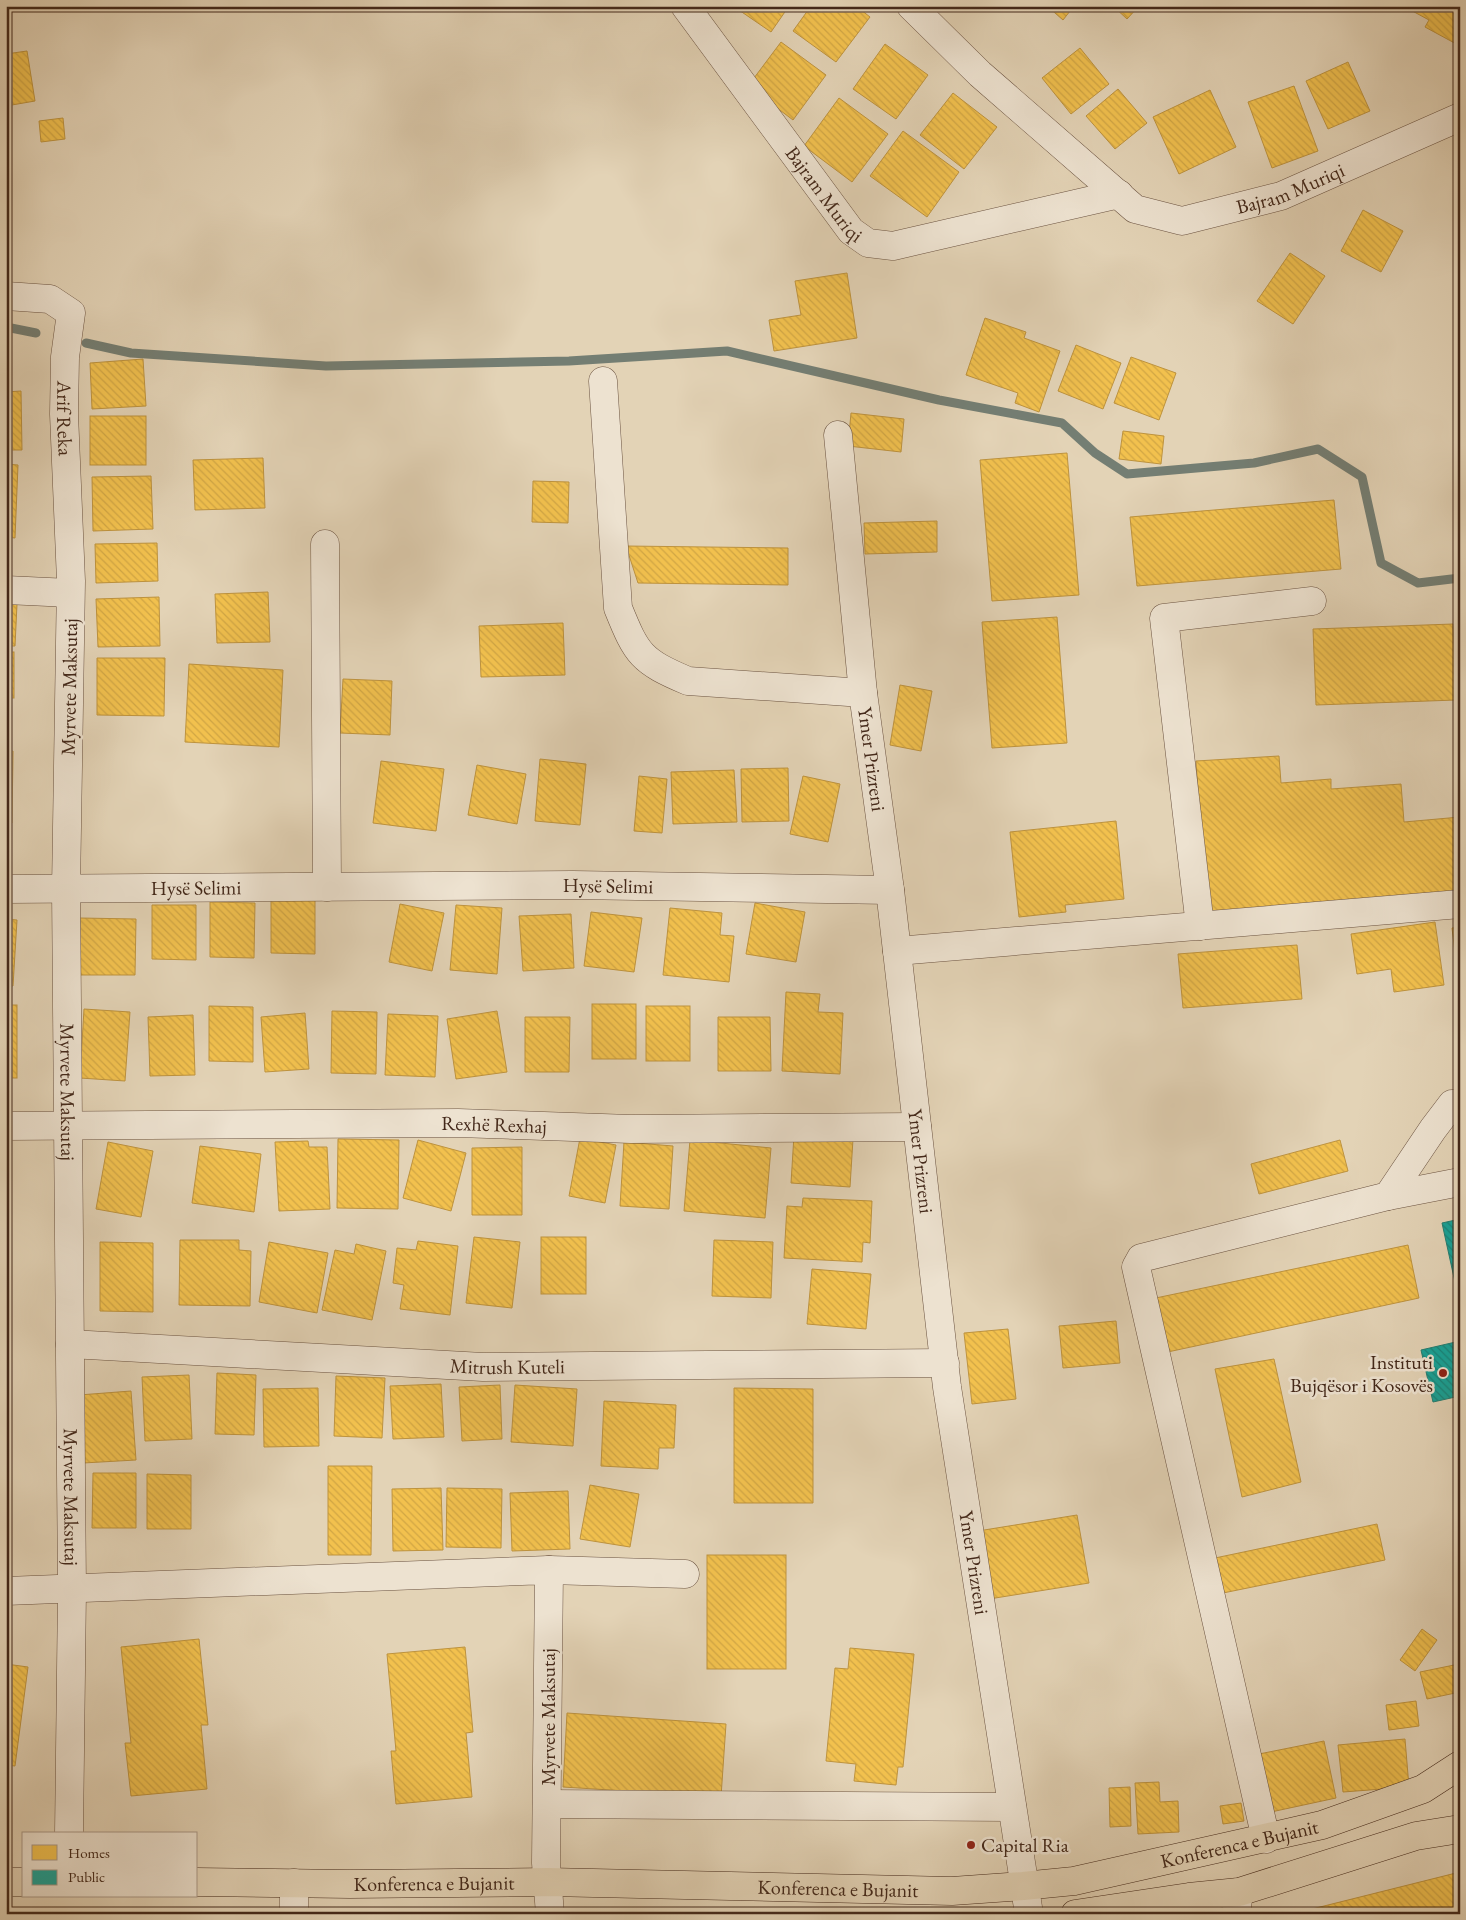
<svg xmlns="http://www.w3.org/2000/svg" width="1466" height="1920" font-family="'EB Garamond',serif">
	<defs>
		<pattern id="homes-back-hatch" width="6" height="6" patternUnits="userSpaceOnUse" patternTransform="scale(1.25)"><rect width="6" height="6" fill="#f2c14e"/><path d="M-1 5l2 2M0 0l6 6M5-1l2 2" fill="none" stroke="#d1a644"/></pattern>
		<pattern id="public-back-hatch" width="6" height="6" patternUnits="userSpaceOnUse" patternTransform="scale(1.25)"><rect width="6" height="6" fill="#17a398"/><path d="M-1 5l2 2M0 0l6 6M5-1l2 2" fill="none" stroke="#16857b"/></pattern>
	</defs>
	<rect width="100%" height="100%" fill="#e3d3b6"/>
	<filter id="stains"><feTurbulence type="fractalNoise" baseFrequency=".004" numOctaves="4"/><feColorMatrix values="0 0 0 0 .2 0 0 0 0 .09 0 0 0 0 .02 0 0 0 .5 -.17"/></filter>
	<radialGradient id="worn" r=".72"><stop offset=".6" stop-color="#630" stop-opacity="0"/><stop offset="1" stop-color="#630" stop-opacity=".3"/></radialGradient>
	<!-- homes -->
	<g fill="url(#homes-back-hatch)" stroke="#be933e">
		<path d="M733,6h56l-18,26z"/>
		<path d="M811,6h45l14,11 -34,45 -43,-31z"/>
		<path d="M1047,6h27l-11,14z"/>
		<path d="M1113,6h26l-12,13z"/>
		<path d="M1460,6v40l-35,-19 4,-7 -24,-13z"/>
		<path d="M781,42l45,33 -33,45 -45,-34z"/>
		<path d="M885,44l43,31 -32,44 -43,-30z"/>
		<path d="M1080,48l29,36 -38,30 -29,-36z"/>
		<path d="M27,51l8,50 -29,5v-52z"/>
		<path d="M1348,62l22,49 -42,18 -22,-48z"/>
		<path d="M1294,86l24,65 -46,17 -24,-66z"/>
		<path d="M1118,89l29,34 -32,26 -29,-33z"/>
		<path d="M1210,90l26,57 -57,27 -26,-57z"/>
		<path d="M953,93l44,34 -33,42 -44,-34z"/>
		<path d="M839,98l49,36 -36,48 -48,-36z"/>
		<path d="M63,118l2,21 -24,3 -2,-21z"/>
		<path d="M903,131l56,41 -32,45 -57,-41z"/>
		<path d="M1363,210l40,21 -22,41 -40,-21z"/>
		<path d="M1290,253l35,23 -32,48 -36,-23z"/>
		<path d="M847,273l10,65 -83,13 -5,-31 32,-5 -6,-34z"/>
		<path d="M985,318l41,14 -2,6 36,13 -21,61 -24,-9 3,-10 -52,-18z"/>
		<path d="M1076,345l45,18 -18,46 -45,-18z"/>
		<path d="M1131,357l45,16 -17,47 -45,-17z"/>
		<path d="M143,359l3,47 -54,3 -2,-46z"/>
		<path d="M21,391l1,59h-16v-58z"/>
		<path d="M851,413l53,6 -3,33 -53,-6z"/>
		<rect x="90" y="416" width="56" height="49"/>
		<path d="M1123,431l41,5 -3,28 -42,-5z"/>
		<path d="M1067,453l12,142 -87,6 -12,-141z"/>
		<path d="M263,458l2,50 -70,2 -2,-50z"/>
		<path d="M6,464l12,1 -3,73 -9,-1z"/>
		<path d="M151,476l2,53 -60,2 -1,-54z"/>
		<path d="M533,481l36,1 -1,41 -36,-1z"/>
		<path d="M1334,500l7,69 -204,17 -7,-69z"/>
		<path d="M937,521v31l-72,2 -1,-31z"/>
		<path d="M157,543l1,38 -62,2 -1,-39z"/>
		<path d="M626,546l162,2v37l-150,-2z"/>
		<path d="M268,592l2,50 -53,1 -2,-49z"/>
		<path d="M159,597l1,49 -62,1 -2,-48z"/>
		<path d="M6,603l11,1 -2,42h-9z"/>
		<path d="M1057,617l10,126 -75,5 -10,-126z"/>
		<path d="M563,623l2,52 -84,2 -2,-51z"/>
		<path d="M1453,624l3,76 -140,5 -3,-76z"/>
		<rect x="6" y="652" width="8" height="46"/>
		<path d="M97,658h68l-1,58 -67,-1z"/>
		<path d="M189,664l94,6 -4,77 -94,-5z"/>
		<path d="M343,679l49,2 -2,54 -50,-2z"/>
		<path d="M900,685l32,6 -11,60 -31,-6z"/>
		<path d="M6,751h7l-1,72h-6z"/>
		<path d="M1279,756l2,27 50,-4v10l70,-5 3,38 56,-5v79l-254,16 -10,-151z"/>
		<path d="M540,759l46,5 -6,61 -45,-4z"/>
		<path d="M381,761l63,8 -8,62 -63,-8z"/>
		<path d="M477,765l49,9 -9,50 -49,-9z"/>
		<path d="M788,768l1,53 -47,1 -1,-53z"/>
		<path d="M734,770l3,52 -64,2 -2,-52z"/>
		<path d="M639,776l28,3 -5,54 -28,-2z"/>
		<path d="M803,776l37,8 -12,58 -38,-8z"/>
		<path d="M1116,821l8,78 -59,6 1,7 -47,5 -9,-85z"/>
		<path d="M271,899h44v55l-44,-1z"/>
		<path d="M210,902l45,1 -1,55 -44,-1z"/>
		<path d="M755,903l50,9 -9,50 -50,-8z"/>
		<path d="M400,904l44,9 -12,58 -43,-9z"/>
		<path d="M152,905h44v55l-44,-1z"/>
		<path d="M456,905l46,3 -5,66 -47,-4z"/>
		<path d="M670,908l52,5 -2,22 14,1 -5,46 -66,-7z"/>
		<path d="M591,912l51,6 -8,54 -50,-6z"/>
		<path d="M571,914l3,54 -51,3 -4,-55z"/>
		<path d="M80,918l56,1 -1,56h-56z"/>
		<path d="M6,919l11,1 -4,66h-7z"/>
		<path d="M1435,922l9,63 -50,7 -3,-23 -34,5 -6,-40z"/>
		<path d="M1460,927v67l-8,-66z"/>
		<path d="M1297,945l5,54 -119,9 -5,-54z"/>
		<path d="M786,992l34,2 -2,18 25,1 -3,61 -58,-3z"/>
		<rect x="592" y="1004" width="44" height="55"/>
		<rect x="6" y="1005" width="11" height="73"/>
		<path d="M209,1006l44,1v55l-44,-1z"/>
		<rect x="646" y="1006" width="44" height="55"/>
		<path d="M84,1009l46,3 -5,69 -45,-3z"/>
		<path d="M332,1011l45,1 -1,62 -45,-1z"/>
		<path d="M497,1011l10,61 -51,7 -9,-60z"/>
		<path d="M305,1013l4,56 -44,3 -4,-55z"/>
		<path d="M388,1014l50,2 -3,61 -50,-2z"/>
		<path d="M193,1015l2,60 -45,1 -2,-59z"/>
		<path d="M525,1017h45l-1,55h-44z"/>
		<path d="M718,1017h52l1,54h-53z"/>
		<path d="M794,1135l59,4 -3,48 -59,-4z"/>
		<path d="M580,1138l36,7 -11,58 -36,-7z"/>
		<path d="M338,1139l61,1 -1,69 -61,-1z"/>
		<path d="M418,1140l48,13 -15,58 -48,-13z"/>
		<path d="M690,1140l81,8 -6,70 -81,-7z"/>
		<path d="M1340,1140l8,31 -89,23 -8,-30z"/>
		<path d="M308,1141l1,6h18l3,62 -51,2 -4,-69z"/>
		<path d="M108,1142l45,9 -12,66 -45,-8z"/>
		<path d="M624,1142l49,4 -4,63 -49,-3z"/>
		<path d="M200,1146l61,8 -7,58 -62,-9z"/>
		<path d="M522,1147v68h-50v-67z"/>
		<path d="M803,1198l69,3 -2,42 -7,-1 -1,20 -78,-4 3,-52 15,1z"/>
		<path d="M474,1237l46,5 -8,66 -46,-5z"/>
		<rect x="541" y="1237" width="45" height="57"/>
		<path d="M180,1240h59v10l12,1 -1,55 -71,-1z"/>
		<path d="M714,1240l59,2 -2,56 -59,-2z"/>
		<path d="M418,1241l40,5 -8,69 -50,-6 4,-24 -11,-2 4,-35 19,2z"/>
		<path d="M100,1242l53,1v69l-53,-1z"/>
		<path d="M269,1242l59,11 -11,60 -58,-11z"/>
		<path d="M356,1244l30,7 -14,69 -50,-10 13,-60 19,4z"/>
		<path d="M1408,1245l11,53 -256,55 -12,-54z"/>
		<path d="M812,1269l59,5 -5,55 -59,-5z"/>
		<path d="M1116,1321l4,42 -57,5 -4,-42z"/>
		<path d="M1008,1329l8,70 -44,5 -8,-71z"/>
		<path d="M1274,1359l27,123 -59,15 -27,-128z"/>
		<path d="M217,1373l39,2 -2,60 -39,-1z"/>
		<path d="M189,1375l3,64 -47,2 -3,-64z"/>
		<path d="M336,1376l49,2 -3,60 -48,-2z"/>
		<path d="M441,1384l3,53 -51,2 -3,-53z"/>
		<path d="M500,1385l2,54 -40,2 -3,-54z"/>
		<path d="M515,1385l62,4 -4,57 -62,-4z"/>
		<path d="M318,1388l1,58 -55,1 -1,-58z"/>
		<path d="M734,1388l79,1v114h-79z"/>
		<path d="M131,1391l5,69 -53,3 -4,-68z"/>
		<path d="M604,1401l72,4 -2,43h-15l-1,21 -57,-3z"/>
		<path d="M328,1466h44l-1,89h-43z"/>
		<path d="M93,1473h43v55h-44z"/>
		<path d="M147,1474l44,1v54h-44z"/>
		<path d="M590,1485l49,9 -9,53 -50,-8z"/>
		<path d="M441,1488l2,62 -50,1 -1,-62z"/>
		<path d="M447,1488l55,1 -1,59 -55,-1z"/>
		<path d="M568,1491l2,58 -58,2 -2,-58z"/>
		<path d="M1077,1515l12,68 -100,16 -11,-68z"/>
		<path d="M1377,1524l8,36 -162,33 -8,-35z"/>
		<rect x="707" y="1555" width="79" height="114"/>
		<path d="M1422,1629l15,11 -22,31 -15,-11z"/>
		<path d="M199,1639l9,86h-7l6,64 -76,7 -6,-53h6l-10,-96z"/>
		<path d="M465,1647l8,85 -7,1 6,64 -76,7 -5,-53h5l-9,-97z"/>
		<path d="M850,1648l64,6 -11,113h-5l-2,18 -42,-4 2,-17 -30,-3 9,-93 13,1z"/>
		<path d="M6,1664l22,3 -13,99 -9,-1z"/>
		<path d="M1459,1664l1,28 -33,7 -7,-27z"/>
		<path d="M1416,1701l3,25 -30,4 -3,-25z"/>
		<path d="M567,1713l159,11 -5,73 -158,-10z"/>
		<path d="M1405,1739l4,48 -66,5 -5,-47z"/>
		<path d="M1324,1741l12,57 -65,14 -12,-58z"/>
		<path d="M1159,1782l1,20 18,-1 1,31 -41,2 -3,-51z"/>
		<path d="M1130,1787l1,39 -21,1 -1,-39z"/>
		<path d="M1241,1803l3,18 -21,3 -3,-18z"/>
		<path d="M1460,1872v42h-168z"/>
	</g>
	<!-- public -->
	<g fill="url(#public-back-hatch)" stroke="#247e72">
		<path d="M1460,1219v86l-18,-82z"/>
		<path d="M1460,1341v55l-27,6 -12,-52z"/>
	</g>
	<g fill="none" stroke-linecap="round" stroke-linejoin="round">
		<!-- stream -->
		<g stroke="#747e73" stroke-width="9">
			<path d="M6,327l30,6"/>
			<path d="M86,343l45,10 195,13 243,-5 158,-10 212,49 123,23 33,30 32,21 127,-11 64,-14 44,28 19,86 37,20 42,-5"/>
		</g>
		<!-- minor casing -->
		<g stroke="#6b5341" stroke-width="29">
			<g id="minor">
				<path id="s1" d="M685,6l166,225 17,12 25,3 226,-52"/>
				<path id="s2" d="M911,6l69,68 155,135 47,12 99,-25 179,-79"/>
				<path id="s3" d="M6,296l44,3 21,14 -6,44 -1,57 7,167 -5,308 6,701 -3,244"/>
				<path d="M603,381l15,227c19,47 23,53 70,73l175,12"/>
				<path id="s4" d="M838,435l25,258 27,197 57,497 82,527"/>
				<path d="M325,544l2,343"/>
				<path d="M6,590l64,3"/>
				<path id="s5" d="M6,889l567,-4 317,5"/>
				<path d="M1200,926l-36,-308 148,-17"/>
				<path d="M897,951l563,-47"/>
				<path id="s6" d="M6,1126l452,-3 173,6 286,-2"/>
				<path d="M1388,1196l72,-14"/>
				<path id="s7" d="M70,1344l413,23 462,-4"/>
				<path d="M549,1570l136,4"/>
				<path d="M6,1591l543,-21 -3,293 4,51"/>
				<path d="M547,1804l465,3"/>
				<path d="M1266,1839l-130,-572 5,-9 247,-62 45,-67 19,-25h8"/>
				<path d="M294,1883v31"/>
				<path d="M1236,1914l3,-22"/>
			</g>
		</g>
		<!-- major casing -->
		<g stroke="#43281a" stroke-width="29">
			<g id="major">
				<path d="M6,1882h18"/>
				<path id="s8" d="M196,1882l154,2 198,-2 404,9 71,-5 51,-5 248,-56 101,-36 37,-24"/>
				<path d="M1075,1914l114,-17 50,-5 177,-56 44,-7"/>
			</g>
		</g>
		<!-- minor -->
		<use href="#minor" stroke="#ede2d0" stroke-width="28"/>
		<!-- major -->
		<use href="#major" stroke="#e3d3b6" stroke-width="28"/>
	</g>
	<!-- markers -->
	<g fill="#8f2418" stroke="#ede2d0" stroke-width="2">
		<circle cx="1443" cy="1373" r="5"/>
		<circle cx="971" cy="1845" r="5"/>
	</g>
	<g text-anchor="middle" dominant-baseline="central" stroke-width="5" stroke-linejoin="round" paint-order="stroke">
		<!-- street labels -->
		<g font-size="20" fill="#43281a" stroke="#ede2d0">
			<text stroke="none"><textPath href="#s2" startOffset="464">Bajram Muriqi</textPath></text>
			<text stroke="none"><textPath href="#s1" startOffset="234">Bajram Muriqi</textPath></text>
			<text stroke="none"><textPath href="#s3" startOffset="175">Arif Reka</textPath></text>
			<text transform="translate(69 687) rotate(-89)">Myrvete Maksutaj</text>
			<text stroke="none"><textPath href="#s4" startOffset="326">Ymer Prizreni</textPath></text>
			<text stroke="none"><textPath href="#s5" startOffset="602">Hysë Selimi</textPath></text>
			<text stroke="none"><textPath href="#s5" startOffset="190">Hysë Selimi</textPath></text>
			<text stroke="none"><textPath href="#s3" startOffset="849">Myrvete Maksutaj</textPath></text>
			<text stroke="none"><textPath href="#s6" startOffset="488">Rexhë Rexhaj</textPath></text>
			<text stroke="none"><textPath href="#s4" startOffset="731">Ymer Prizreni</textPath></text>
			<text stroke="none"><textPath href="#s7" startOffset="438">Mitrush Kuteli</textPath></text>
			<text stroke="none"><textPath href="#s3" startOffset="1254">Myrvete Maksutaj</textPath></text>
			<text stroke="none"><textPath href="#s4" startOffset="1136">Ymer Prizreni</textPath></text>
			<text transform="translate(548 1717) rotate(-90)">Myrvete Maksutaj</text>
			<text stroke="none"><textPath href="#s8" startOffset="1048">Konferenca e Bujanit</textPath></text>
			<text stroke="none"><textPath href="#s8" startOffset="238">Konferenca e Bujanit</textPath></text>
			<text stroke="none"><textPath href="#s8" startOffset="642">Konferenca e Bujanit</textPath></text>
		</g>
		<!-- poi labels -->
		<g font-size="20" fill="#43281a" stroke="#ede2d0" text-anchor="end">
			<text x="1433" y="1362">Instituti<tspan x="1433" dy="23">Bujqësor i Kosovës</tspan></text>
			<text x="981" y="1845" text-anchor="start">Capital Ria</text>
		</g>
	</g>
	<!-- margin -->
	<rect width="1466" height="1920" fill="none" stroke="#e3d3b6" stroke-width="25"/>
	<rect x="8" y="8" width="1451" height="1905" fill="none" stroke="#43281a" stroke-width="2.5"/>
	<rect x="12" y="12" width="1441" height="1895" fill="none" stroke="#43281a"/>
	<!-- legend -->
	<rect x="22" y="1832" width="175" height="65" fill="#ede2d0" stroke="#a99887"/>
	<rect x="32" y="1845" width="25" height="15" fill="#f2c14e" stroke="#a99887"/>
	<text x="68" y="1858" font-size="15" fill="#43281a">Homes</text>
	<rect x="32" y="1870" width="25" height="15" fill="#17a398" stroke="#a99887"/>
	<text x="68" y="1882" font-size="15" fill="#43281a">Public</text>
	<rect width="100%" height="100%" filter="url(#stains)"/>
	<rect width="100%" height="100%" fill="url(#worn)"/>
</svg>
